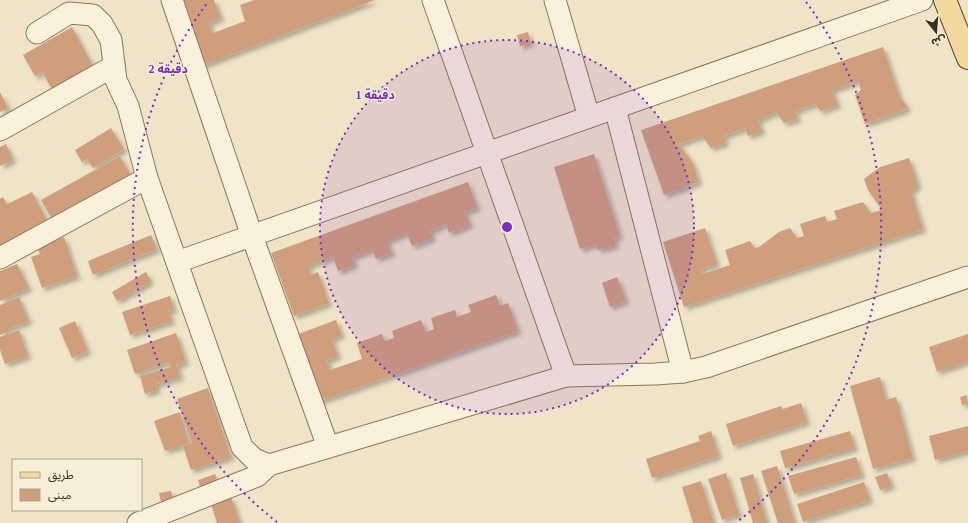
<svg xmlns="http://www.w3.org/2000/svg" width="968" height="523" font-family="'Times New Roman','Noto Sans Arabic',serif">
	<defs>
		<filter id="shadow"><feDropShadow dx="3.5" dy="3.5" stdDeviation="2" flood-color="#0004"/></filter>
	</defs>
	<rect width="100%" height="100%" fill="#f0e4c8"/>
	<!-- building -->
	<g fill="#cf9f7d" filter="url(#shadow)">
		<path d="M176,0h38l7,18 -12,5 4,10 32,-12 -5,-16 14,-5h121l-174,66z"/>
		<path d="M72,27l23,43 -41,23 -12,-21 -7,4 -12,-21z"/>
		<path d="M528,32l3,11 -11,3 -3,-11z"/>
		<path d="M883,47l17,50 8,10 -5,4 -38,13 -10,-29 6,-5 -3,-9 -26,9 6,15 -17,6 -6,-7 -20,7 3,8 -14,4 -8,-11 -18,8 4,11 -14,5 -3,-8 -21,8 2,7 -15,5 -9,-12 -23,8 14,19 6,19 -35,13 -23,-65z"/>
		<path d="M0,92l8,16 -8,4z"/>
		<path d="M111,128l13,21 -31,19 -6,-9 -5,3 -7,-12z"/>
		<path d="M6,144l7,16 -13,6v-19z"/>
		<path d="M594,154l26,82 -6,2 2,7 -18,5 -2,-6 -16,5 -26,-82z"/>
		<path d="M120,156l11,20 -79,43 -11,-19z"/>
		<path d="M909,158l9,27 -7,6 12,38 -239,78 -21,-65 42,-14 12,36 -16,5 1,5 28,-9 -5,-15 25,-9 5,7 4,-1 20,-15 11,-4 7,10 7,-2 -4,-12 25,-8 2,6 10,-3 -3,-8 29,-9 8,11 11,-3 -14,-20 -4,-11 16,-12z"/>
		<path d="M468,182l9,26 -12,4 5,13 -21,8 -3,-9 -16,7 3,7 -21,8 -5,-13 -20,8 5,12 -16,6 -4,-9 -20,7 3,8 -17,6 -5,-14 -25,9 3,9 7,-3 11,31 -35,13 -23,-63z"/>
		<path d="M32,192l17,32 -49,25v-50l3,-2 4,7z"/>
		<path d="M151,235l6,14 -64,26 -5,-14z"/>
		<path d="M64,237l13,39 -35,12 -11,-31 9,-3 -3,-8z"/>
		<path d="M17,264l12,24 -29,13v-30z"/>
		<path d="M146,272l5,9 -34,20 -5,-9z"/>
		<path d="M617,277l9,24 -16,6 -8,-24z"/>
		<path d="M496,295l4,11 8,-3 10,28 -201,71 -24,-66 43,-16 6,15 -10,4 6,17 -11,4 3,10 32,-11 -5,-16 25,-9 3,7 9,-3 -2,-7 29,-11 5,12 8,-3 -3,-11 24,-8 2,7 14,-5 -3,-7z"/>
		<path d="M170,296l4,13 -6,2 4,10 -42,14 -8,-23z"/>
		<path d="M19,297l10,24 -21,8 1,2 -9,4v-30z"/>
		<path d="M75,321l13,30 -16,7 -13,-30z"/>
		<path d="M19,330l9,26 -23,8 -5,-14v-13z"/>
		<path d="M176,333l10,29 -9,3 3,12 -24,7 1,6 -12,4 -5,-18 31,-9 -2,-5 -34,12 -8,-24z"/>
		<path d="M968,334v27l-31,11 -8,-25z"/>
		<path d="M880,377l6,23 10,-3 17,61 -40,11 -23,-83z"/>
		<path d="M208,388l23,69 -40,13 -8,-24 9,-3 -15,-44z"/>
		<path d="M967,395l1,9 -6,1 -2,-8z"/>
		<path d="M801,403l6,19 -74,24 -7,-22 55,-18 2,3z"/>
		<path d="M180,412l9,31 -24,8 -11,-30z"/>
		<path d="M968,426v25l-33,9 -6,-24z"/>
		<path d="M711,431l8,25 -67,22 -6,-19 54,-18 -2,-5z"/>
		<path d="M850,431l5,17 -70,20 -5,-17z"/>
		<path d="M856,457l6,18 -68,19 -6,-18z"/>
		<path d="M777,466l18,57h-17l-17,-52z"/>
		<path d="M726,473l13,41 -17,6 -14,-41z"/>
		<path d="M887,473l5,13 -12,4 -5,-13z"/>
		<path d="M215,474l5,14 -18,6 -4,-14z"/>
		<path d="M753,474l14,49h-14l-13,-45z"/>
		<path d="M701,481l13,42h-21l-11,-36z"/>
		<path d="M864,482l6,18 -67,22 -6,-18z"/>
		<path d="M171,491l3,14 -12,2 -3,-14z"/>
		<path d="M231,497l9,26h-23l-6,-19z"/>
	</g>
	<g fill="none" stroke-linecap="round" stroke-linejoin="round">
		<!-- minor casing -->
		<g stroke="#8d765c" stroke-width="23">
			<g id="minor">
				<path d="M172,0l80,236 76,211"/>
				<path d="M433,0l133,376"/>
				<path d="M555,0l34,117"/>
				<path d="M37,33l32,-20 24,2 9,9 9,16 5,40 12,26 19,72 95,269 12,12 15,6 297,-89 89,-2 28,-2 23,-5 262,-90"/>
				<path d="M615,108l68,264"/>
				<path d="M0,130l114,-64"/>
				<path d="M0,258l147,-80"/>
				<path d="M177,262l745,-262"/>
				<path d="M138,523l119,-47 12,-11"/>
			</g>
		</g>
		<!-- major casing -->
		<g stroke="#5b4430" stroke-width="24">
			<path id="major" d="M945,0l23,58"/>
		</g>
		<!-- minor -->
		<use href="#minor" stroke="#faf1dc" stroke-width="21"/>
		<!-- major -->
		<use href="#major" stroke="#f3d9a0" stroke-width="22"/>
	</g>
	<!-- distance rings -->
	<circle cx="507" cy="227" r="187" fill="#7b2cbf" fill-opacity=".12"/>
	<g fill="none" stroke="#7b2cbf" stroke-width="2" stroke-dasharray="2 4">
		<circle cx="507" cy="227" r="187"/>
		<path d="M277 522A374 374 0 0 1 208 2M806 2A374 374 0 0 1 737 522"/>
	</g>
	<circle cx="507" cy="227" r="6" fill="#7b2cbf" stroke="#f7eed8" stroke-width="2"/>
	<g font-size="12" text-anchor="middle" font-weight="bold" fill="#7b2cbf" stroke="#f7eed8" stroke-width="3" stroke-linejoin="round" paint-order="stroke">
		<text x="168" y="73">2 دقيقة</text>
		<text x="375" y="99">1 دقيقة</text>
	</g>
	<!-- legend -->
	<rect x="12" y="459" width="130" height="52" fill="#f7eed8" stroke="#ada18e"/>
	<rect x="20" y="472" width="20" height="6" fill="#f3d9a0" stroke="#ada18e"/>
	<text x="48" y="479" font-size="12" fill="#3d2e20">طريق</text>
	<rect x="20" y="489" width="20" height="12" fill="#cf9f7d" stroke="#ada18e"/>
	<text x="48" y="499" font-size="12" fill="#3d2e20">مبنى</text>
	<!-- north arrow -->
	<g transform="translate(936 32) rotate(163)" stroke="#f7eed8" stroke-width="3" paint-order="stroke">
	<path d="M0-3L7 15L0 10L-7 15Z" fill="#3d2e20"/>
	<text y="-6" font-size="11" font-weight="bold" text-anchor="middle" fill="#3d2e20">ش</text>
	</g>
</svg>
